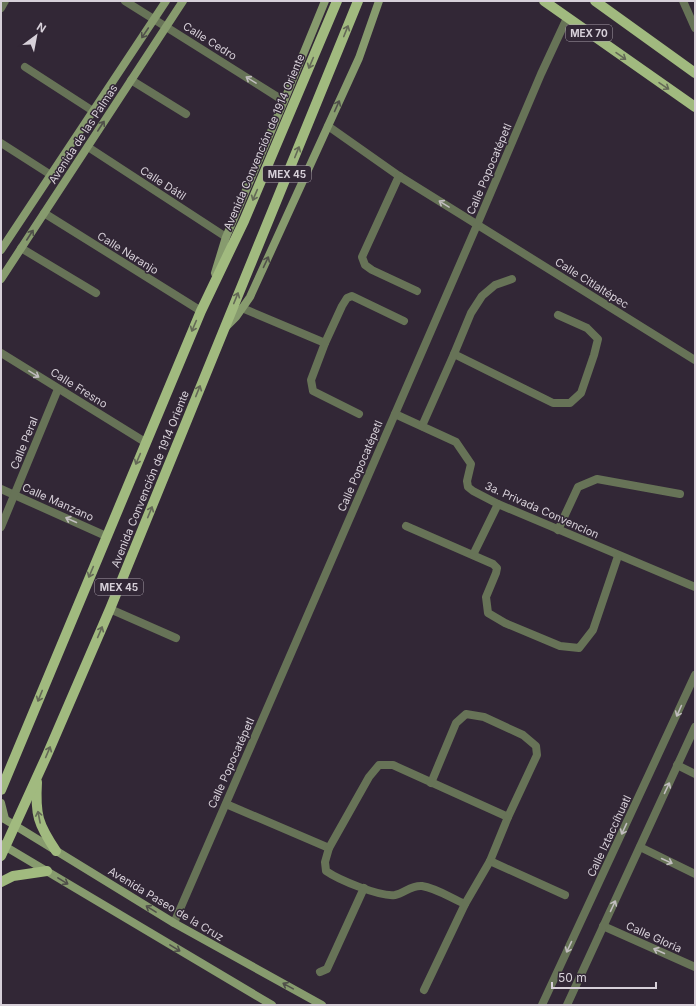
<svg xmlns="http://www.w3.org/2000/svg" width="696" height="1006" font-family="Inter,sans-serif">
	<rect width="100%" height="100%" fill="#322736"/>
	<g fill="none" stroke-linecap="round" stroke-linejoin="round">
		<!-- street -->
		<g stroke="#677357" stroke-width="8">
			<path d="M125,1l159,100"/>
			<path d="M683,1l12,27"/>
			<path d="M1,8l4,-7"/>
			<path d="M25,67l68,44"/>
			<path d="M131,80l55,34"/>
			<path d="M328,126l71,50 296,184"/>
			<path d="M1,143l50,32"/>
			<path d="M88,147l138,90"/>
			<path d="M399,176l-37,81 3,8 7,5 45,21"/>
			<path d="M44,213l157,98"/>
			<path d="M21,248l75,45"/>
			<path d="M242,308l83,35"/>
			<path d="M1,353l144,89"/>
			<path d="M454,354l99,49h17l11,-10 13,-38 4,-16 -11,-11 -29,-13"/>
			<path d="M359,414l-46,-23 -2,-11 14,-37 17,-37 5,-8 5,-2 52,25"/>
			<path d="M395,414l61,28 15,22 -4,17 1,6 5,4 25,13 197,83"/>
			<path d="M422,426l32,-72 17,-41 11,-17 13,-11 17,-6"/>
			<path d="M1,489l105,47"/>
			<path d="M406,526l87,38 4,4 -1,5 -10,24 2,16 17,10 55,23 19,2 14,-18 25,-74"/>
			<path d="M1,527l57,-138"/>
			<path d="M558,530l20,-43 19,-8 83,15"/>
			<path d="M473,555l25,-51"/>
			<path d="M110,609l66,29"/>
			<path d="M677,765l18,9"/>
			<path d="M226,804l103,44"/>
			<path d="M640,847l55,27"/>
			<path d="M490,861l75,34"/>
			<path d="M465,904c-14,-6 -29,-16 -43,-18 -11,-1 -17,7 -27,9 -15,2 -56,-15 -69,-24l-1,-9 4,-14 40,-71 10,-12h14l115,52"/>
			<path d="M174,923l303,-698 64,-151 26,-56"/>
			<path d="M603,926l92,41"/>
			<path d="M320,972l7,-3 37,-81"/>
			<path d="M424,990l41,-86 25,-43 18,-44 29,-62 -1,-9 -13,-11 -39,-18 -18,-3 -10,9 -25,60"/>
			<path d="M542,1005l153,-330"/>
			<path d="M567,1005l128,-278"/>
		</g>
		<!-- secondary -->
		<g stroke="#879b6e" stroke-width="8">
			<path d="M1,250l165,-249"/>
			<path d="M215,273l11,-36 58,-136 41,-100"/>
			<path d="M1,279l182,-278"/>
			<path d="M226,327l10,-10 14,-20 109,-239 20,-57"/>
			<path d="M1,803l4,16"/>
			<path d="M1,817l173,106 148,82"/>
			<path d="M1,844l271,161"/>
		</g>
		<!-- primary -->
		<g stroke="#a1ba7f" stroke-width="10">
			<path d="M544,1l151,106"/>
			<path d="M595,1l100,72"/>
			<path d="M37,782c-2,33 1,42 19,69"/>
			<path d="M1,790l200,-479 43,-90 93,-220"/>
			<path d="M1,856l46,-101 63,-146 248,-608"/>
			<path d="M1,882l12,-6 34,-5"/>
		</g>
	</g>
	<!-- one-way arrows -->
	<defs><path id="oneway-shaft" d="M-6 0H5M1.5-3L5.5 0L1.5 3" fill="none" stroke-width="1.6" stroke-linecap="round" stroke-linejoin="round"/></defs>
	<g stroke="#646957">
		<use href="#oneway-shaft" transform="translate(346 31) rotate(-68)"/>
		<use href="#oneway-shaft" transform="translate(621 56) rotate(35)"/>
		<use href="#oneway-shaft" transform="translate(311 63) rotate(113)"/>
		<use href="#oneway-shaft" transform="translate(664 86) rotate(34)"/>
		<use href="#oneway-shaft" transform="translate(297 152) rotate(-68)"/>
		<use href="#oneway-shaft" transform="translate(255 195) rotate(113)"/>
		<use href="#oneway-shaft" transform="translate(236 298) rotate(-68)"/>
		<use href="#oneway-shaft" transform="translate(194 326) rotate(113)"/>
		<use href="#oneway-shaft" transform="translate(198 391) rotate(-68)"/>
		<use href="#oneway-shaft" transform="translate(138 459) rotate(113)"/>
		<use href="#oneway-shaft" transform="translate(150 512) rotate(-68)"/>
		<use href="#oneway-shaft" transform="translate(91 572) rotate(113)"/>
		<use href="#oneway-shaft" transform="translate(100 632) rotate(-67)"/>
		<use href="#oneway-shaft" transform="translate(40 696) rotate(112)"/>
		<use href="#oneway-shaft" transform="translate(48 752) rotate(-67)"/>
		<use href="#oneway-shaft" transform="translate(39 817) rotate(-101)"/>
	</g>
	<g stroke="#50504a">
		<use href="#oneway-shaft" transform="translate(145 33) rotate(124)"/>
		<use href="#oneway-shaft" transform="translate(337 106) rotate(-66)"/>
		<use href="#oneway-shaft" transform="translate(101 126) rotate(-57)"/>
		<use href="#oneway-shaft" transform="translate(30 235) rotate(-57)"/>
		<use href="#oneway-shaft" transform="translate(266 262) rotate(-65)"/>
		<use href="#oneway-shaft" transform="translate(63 881) rotate(31)"/>
		<use href="#oneway-shaft" transform="translate(151 909) rotate(-148)"/>
		<use href="#oneway-shaft" transform="translate(175 948) rotate(31)"/>
		<use href="#oneway-shaft" transform="translate(288 986) rotate(-151)"/>
	</g>
	<g stroke="#c1bdbf">
		<use href="#oneway-shaft" transform="translate(251 80) rotate(-148)"/>
		<use href="#oneway-shaft" transform="translate(444 204) rotate(-148)"/>
		<use href="#oneway-shaft" transform="translate(34 374) rotate(32)"/>
		<use href="#oneway-shaft" transform="translate(71 520) rotate(-156)"/>
		<use href="#oneway-shaft" transform="translate(679 711) rotate(114)"/>
		<use href="#oneway-shaft" transform="translate(667 788) rotate(-65)"/>
		<use href="#oneway-shaft" transform="translate(624 829) rotate(115)"/>
		<use href="#oneway-shaft" transform="translate(667 861) rotate(25)"/>
		<use href="#oneway-shaft" transform="translate(613 906) rotate(-65)"/>
		<use href="#oneway-shaft" transform="translate(569 947) rotate(115)"/>
		<use href="#oneway-shaft" transform="translate(659 951) rotate(-156)"/>
	</g>
	<g text-anchor="middle" dominant-baseline="central" stroke-width="3" stroke-linejoin="round" paint-order="stroke">
		<!-- shield labels -->
		<g fill="#322736" stroke="#a69da8" stroke-width="1">
			<rect x="566" y="25" width="46" height="16" rx="3"/>
			<rect x="263" y="166" width="48" height="16" rx="3"/>
			<rect x="95" y="579" width="48" height="16" rx="3"/>
		</g>
		<g font-size="10" font-weight="bold" fill="#d7d0d9">
			<text x="589" y="33">MEX 70</text>
			<text x="287" y="174">MEX 45</text>
			<text x="119" y="587">MEX 45</text>
		</g>
		<!-- street labels -->
		<g font-size="11" fill="#d7d0d9" stroke="#322736">
			<text transform="translate(210 41) rotate(32)">Calle Cedro</text>
			<text transform="translate(83 134) rotate(-57)">Avenida de las Palmas</text>
			<text transform="translate(264 142) rotate(-67)">Avenida Convención de 1914 Oriente</text>
			<text transform="translate(489 169) rotate(-67)">Calle Popocatépetl</text>
			<text transform="translate(163 183) rotate(33)">Calle Dátil</text>
			<text transform="translate(128 253) rotate(32)">Calle Naranjo</text>
			<text transform="translate(592 283) rotate(32)">Calle Citlaltépec</text>
			<text transform="translate(79 388) rotate(32)">Calle Fresno</text>
			<text transform="translate(24 443) rotate(-68)">Calle Peral</text>
			<text transform="translate(360 466) rotate(-67)">Calle Popocatépetl</text>
			<text transform="translate(150 479) rotate(-68)">Avenida Convención de 1914 Oriente</text>
			<text transform="translate(58 502) rotate(24)">Calle Manzano</text>
			<text transform="translate(542 510) rotate(24)">3a. Privada Convencion</text>
			<text transform="translate(231 763) rotate(-66)">Calle Popocatépetl</text>
			<text transform="translate(609 836) rotate(-65)">Calle Iztaccíhuatl</text>
			<text transform="translate(166 904) rotate(31)">Avenida Paseo de la Cruz</text>
			<text transform="translate(654 937) rotate(24)">Calle Gloria</text>
		</g>
	</g>
	<!-- border -->
	<rect width="696" height="1006" fill="none" stroke="#d7d0d9" stroke-width="4"/>
	<!-- north arrow -->
	<g transform="translate(36 36) rotate(32)" stroke="#322736" stroke-width="3" paint-order="stroke">
	<path d="M0-3L7 15L0 10L-7 15Z" fill="#d7d0d9"/>
	<text y="-6" font-size="11" font-weight="bold" text-anchor="middle" fill="#d7d0d9">N</text>
	</g>
	<!-- scale -->
	<path d="M552 982v6h104v-6" fill="none" stroke="#d7d0d9" stroke-width="2"/>
	<text x="558" y="982" font-size="12" fill="#d7d0d9" stroke="#322736" stroke-width="3" paint-order="stroke">50 m</text>
</svg>
